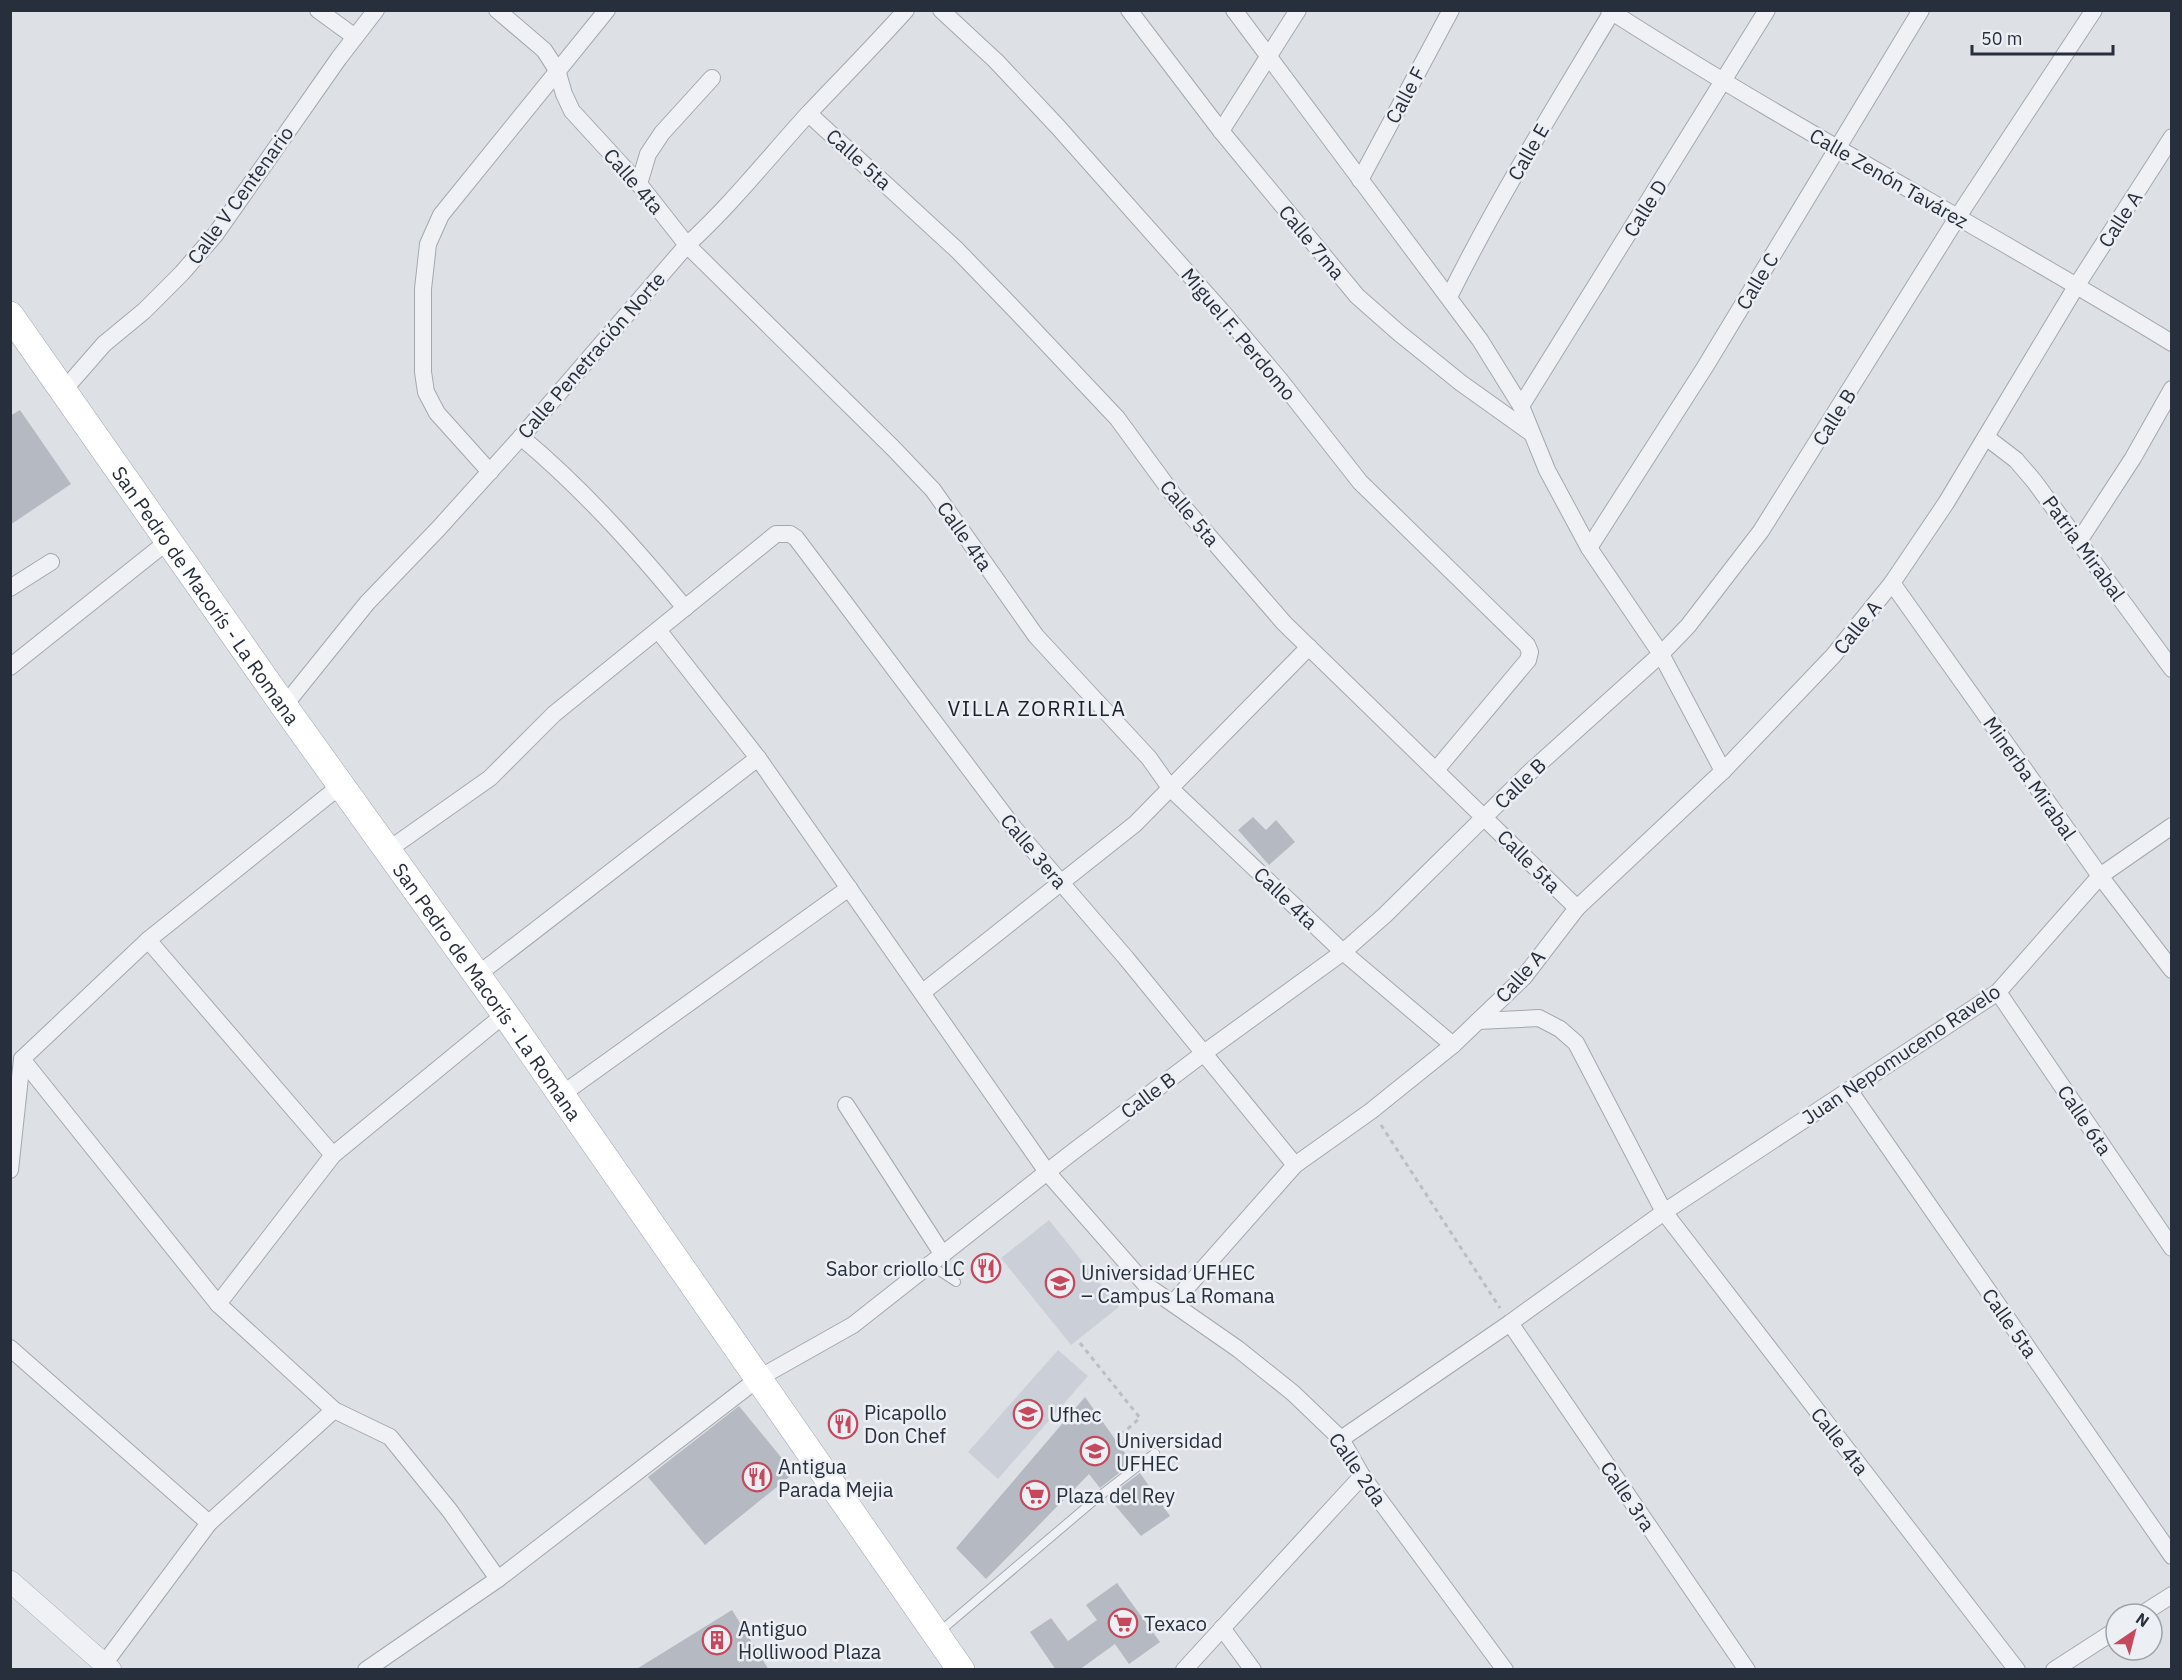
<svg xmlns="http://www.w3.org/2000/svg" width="2182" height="1680" font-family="'IBM Plex Sans',sans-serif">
	<rect width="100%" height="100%" fill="#dde1e6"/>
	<!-- built -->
	<g fill="#cbd0d8">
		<path d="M1049,1220l70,87 -48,38 -70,-87z"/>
		<path d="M1058,1350l30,26 -90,103 -30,-27z"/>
	</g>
	<!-- building -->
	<g fill="#b5bac2">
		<path d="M20,410l51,74 -61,41v-109z"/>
		<path d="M1253,817l13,13 10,-10 19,22 -26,23 -31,-35z"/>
		<path d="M1085,1397l47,66 -32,25 -11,-14 -103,105 -30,-31z"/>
		<path d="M739,1406l55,67 -89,72 -57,-68z"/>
		<path d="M1140,1473l30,43 -29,20 -33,-39z"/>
		<path d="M1117,1583l43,59 -31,22 -14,-20 -36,26h-23l-26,-38 21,-14 17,23 29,-21 -11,-15z"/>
		<path d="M732,1610l37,60h-134z"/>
	</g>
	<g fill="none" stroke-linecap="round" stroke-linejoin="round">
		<!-- service casing -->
		<g stroke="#a3a8b0" stroke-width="10">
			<g id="service">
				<path d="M930,1265l26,17"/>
				<path d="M938,1633l159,-135 58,-45"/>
			</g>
		</g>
		<!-- minor casing -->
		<g stroke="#a3a8b0" stroke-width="18">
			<g id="minor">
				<path d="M318,10l37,27"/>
				<path d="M497,10l47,40 13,20 7,24 8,17 67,73 48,61 206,203 40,42 103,146 113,122 22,31 172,163 110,93"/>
				<path d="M941,10l55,51 62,66 168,189 54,64 80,102 167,163 3,7 -2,8 -92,110"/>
				<path d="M1129,10l92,121 136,165 42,37 62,50 70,50"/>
				<path d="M1234,10l246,330 41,66 26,64 42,78 72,106 62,117"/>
				<path d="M1609,10c183,118 377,219 563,333"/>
				<path d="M809,114l148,136 60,62 100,106 58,79 109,126 293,285"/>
				<path d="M1221,131l77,-121"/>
				<path d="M1360,180l91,-170"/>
				<path d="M639,184l9,-30 14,-21 50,-55"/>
				<path d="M1449,297c49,-99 107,-192 164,-287"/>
				<path d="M63,391l41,-47 40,-33 38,-38 33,-38 124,-177 37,-48"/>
				<path d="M1521,406l246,-396"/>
				<path d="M521,437c61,51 113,109 164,171"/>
				<path d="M1986,437l30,23 18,21 138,188"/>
				<path d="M490,472l-53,-59 -11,-21 -3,-20v-83l5,-45 13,-29 166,-205"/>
				<path d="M2079,541l54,-83 39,-69"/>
				<path d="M1589,548l116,-181 216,-357"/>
				<path d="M1892,583l208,293 72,94"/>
				<path d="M10,588l41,-26"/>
				<path d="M658,630l100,128 289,414 99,113 92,64 55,44 48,46 21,37 143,194"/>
				<path d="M10,667l158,-126"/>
				<path d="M284,706l83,-103 72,-75 82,-91 166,-192c44,-40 81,-87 121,-131 33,-35 66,-68 98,-104"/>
				<path d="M388,850l102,-72 64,-64 222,-180h14l6,4 218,290 112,130 169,207"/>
				<path d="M148,940l185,215"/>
				<path d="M476,976l282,-218"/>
				<path d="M923,992l212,-168 174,-177"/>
				<path d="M1998,992l174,256"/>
				<path d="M1478,1021l61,-3 21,11 16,14 88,169 353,458"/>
				<path d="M22,1059l196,245 116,106 56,27 60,74 48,68"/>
				<path d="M1849,1090l323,466"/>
				<path d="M561,1095l288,-207"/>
				<path d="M846,1105l97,150"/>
				<path d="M10,1170l12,-111 126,-119 192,-154"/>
				<path d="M1173,1303l122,-138 76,-54 82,-66 71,-68 53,-69 146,-137 110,-115 59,-73 54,-80 131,-218 95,-148"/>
				<path d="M218,1304l115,-149 172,-141"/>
				<path d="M1510,1323l237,347"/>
				<path d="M10,1348l199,175"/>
				<path d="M1341,1439l169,-116 154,-111 334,-220 102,-116 72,-50"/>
				<path d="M2142,1614l30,-19"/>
				<path d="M1222,1628l31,42"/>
				<path d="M104,1664l105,-141 125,-113"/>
				<path d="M366,1670l132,-91 261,-201 94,-53 217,-171 134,-101 139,-101 42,-37 145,-143 131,-118 27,-28 73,-95 196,-313 137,-208"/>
				<path d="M1184,1670l178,-194"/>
				<path d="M2054,1670l62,-40"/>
			</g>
		</g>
		<!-- tertiary casing -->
		<g stroke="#a3a8b0" stroke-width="22">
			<path id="tertiary" d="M10,1581l101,89"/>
		</g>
		<!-- primary casing -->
		<g stroke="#9da5b1" stroke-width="28">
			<g id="primary">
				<path id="s1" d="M10,315l274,391 221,308 456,656"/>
			</g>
		</g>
		<!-- path -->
		<g stroke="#bbbfc5" stroke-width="3" stroke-dasharray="4.5 4.5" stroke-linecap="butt">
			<path d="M1381,1125l119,183"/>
			<path d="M1080,1343l60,75 -17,15"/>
		</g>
		<!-- service -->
		<use href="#service" stroke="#eff1f5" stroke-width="8"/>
		<!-- minor -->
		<use href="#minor" stroke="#eff1f5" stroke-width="16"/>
		<!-- tertiary -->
		<use href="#tertiary" stroke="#eff1f5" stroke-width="21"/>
		<!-- primary -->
		<use href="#primary" stroke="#fff" stroke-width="27"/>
	</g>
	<!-- icons -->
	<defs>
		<g id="restaurant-ring" transform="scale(1.5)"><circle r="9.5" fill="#ecf0f4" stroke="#c5485d" stroke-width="1.5"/><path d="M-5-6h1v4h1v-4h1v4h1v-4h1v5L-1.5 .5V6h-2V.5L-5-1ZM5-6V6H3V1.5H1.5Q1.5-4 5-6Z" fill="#c5485d"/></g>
		<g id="university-ring" transform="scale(1.5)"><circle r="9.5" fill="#ecf0f4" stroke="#c5485d" stroke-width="1.5"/><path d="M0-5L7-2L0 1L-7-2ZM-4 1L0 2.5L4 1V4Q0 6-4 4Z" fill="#c5485d"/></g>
		<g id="supermarket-ring" transform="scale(1.5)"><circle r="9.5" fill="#ecf0f4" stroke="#c5485d" stroke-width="1.5"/><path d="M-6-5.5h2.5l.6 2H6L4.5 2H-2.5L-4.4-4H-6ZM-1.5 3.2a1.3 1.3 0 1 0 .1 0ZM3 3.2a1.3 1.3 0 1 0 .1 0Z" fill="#c5485d"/></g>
		<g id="building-ring" transform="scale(1.5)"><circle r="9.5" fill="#ecf0f4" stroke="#c5485d" stroke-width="1.5"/><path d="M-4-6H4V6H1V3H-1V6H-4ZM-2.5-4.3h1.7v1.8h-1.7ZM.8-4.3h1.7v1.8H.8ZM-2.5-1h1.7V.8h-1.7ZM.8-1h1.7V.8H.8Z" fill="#c5485d"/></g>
	</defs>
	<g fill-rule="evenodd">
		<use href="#restaurant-ring" x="986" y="1268"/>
		<use href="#university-ring" x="1060" y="1283"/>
		<use href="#university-ring" x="1028" y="1414"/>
		<use href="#restaurant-ring" x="843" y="1424"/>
		<use href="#university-ring" x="1095" y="1451"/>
		<use href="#restaurant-ring" x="757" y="1477"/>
		<use href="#supermarket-ring" x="1035" y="1495"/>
		<use href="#supermarket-ring" x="1123" y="1623"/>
		<use href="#building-ring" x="717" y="1640"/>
	</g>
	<g text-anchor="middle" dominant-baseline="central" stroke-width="5" stroke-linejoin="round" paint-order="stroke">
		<!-- street labels -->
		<g font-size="20" fill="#272f3c" stroke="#ecf0f4">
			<text transform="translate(1405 95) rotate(-62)">Calle F</text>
			<text transform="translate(1528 152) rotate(-60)">Calle E</text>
			<text transform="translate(859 159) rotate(42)">Calle 5ta</text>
			<text transform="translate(1889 178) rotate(30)">Calle Zenón Tavárez</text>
			<text transform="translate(634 181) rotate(49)">Calle 4ta</text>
			<text transform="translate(240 195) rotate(-54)">Calle V Centenario</text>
			<text transform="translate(1645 208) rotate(-58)">Calle D</text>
			<text transform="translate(2120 219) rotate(-57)">Calle A</text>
			<text transform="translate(1312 242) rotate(50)">Calle 7ma</text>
			<text transform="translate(1757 281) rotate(-59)">Calle C</text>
			<text transform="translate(1239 334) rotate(50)">Miguel F. Perdomo</text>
			<text transform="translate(591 355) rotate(-49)">Calle Penetración Norte</text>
			<text transform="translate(1834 417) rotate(-58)">Calle B</text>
			<text transform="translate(1190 513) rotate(50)">Calle 5ta</text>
			<text transform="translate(965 536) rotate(55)">Calle 4ta</text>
			<text transform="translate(2084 548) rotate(54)">Patria Mirabal</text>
			<text stroke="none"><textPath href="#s1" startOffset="342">San Pedro de Macorís - La Romana</textPath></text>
			<text transform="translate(1857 627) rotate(-51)">Calle A</text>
			<text transform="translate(2030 778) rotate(55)">Minerba Mirabal</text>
			<text transform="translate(1520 783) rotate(-44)">Calle B</text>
			<text transform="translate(1034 851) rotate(50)">Calle 3era</text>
			<text transform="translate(1529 861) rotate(45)">Calle 5ta</text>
			<text transform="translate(1286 898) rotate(44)">Calle 4ta</text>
			<text transform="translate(1520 976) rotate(-48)">Calle A</text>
			<text stroke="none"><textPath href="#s1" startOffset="828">San Pedro de Macorís - La Romana</textPath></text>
			<text transform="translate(1901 1054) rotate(-34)">Juan Nepomuceno Ravelo</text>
			<text transform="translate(1148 1095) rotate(-37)">Calle B</text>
			<text transform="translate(2085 1120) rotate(56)">Calle 6ta</text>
			<text transform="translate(2010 1323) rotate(55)">Calle 5ta</text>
			<text transform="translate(1840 1441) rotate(52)">Calle 4ta</text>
			<text transform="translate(1358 1469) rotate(55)">Calle 2da</text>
			<text transform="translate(1628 1496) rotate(56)">Calle 3ra</text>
		</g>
		<!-- poi labels -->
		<g font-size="20" fill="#272f3c" stroke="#ecf0f4" text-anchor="start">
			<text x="965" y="1268" text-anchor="end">Sabor criollo LC</text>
			<text x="1081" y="1272">Universidad UFHEC<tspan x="1081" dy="23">– Campus La Romana</tspan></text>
			<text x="864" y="1412">Picapollo<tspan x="864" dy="23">Don Chef</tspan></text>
			<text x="1049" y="1414">Ufhec</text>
			<text x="1116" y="1440">Universidad<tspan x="1116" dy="23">UFHEC</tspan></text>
			<text x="778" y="1466">Antigua<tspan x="778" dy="23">Parada Mejia</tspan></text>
			<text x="1056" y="1495">Plaza del Rey</text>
			<text x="1144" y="1623">Texaco</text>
			<text x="738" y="1628">Antiguo<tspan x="738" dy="23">Holliwood Plaza</tspan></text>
		</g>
		<!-- neighbourhood labels -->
		<g font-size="21" letter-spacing="1.5" fill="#1a202c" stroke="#ecf0f4">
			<text x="1037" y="708">VILLA ZORRILLA</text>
		</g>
	</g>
	<!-- border -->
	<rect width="2182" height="1680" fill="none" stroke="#272f3c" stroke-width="24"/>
	<!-- north arrow -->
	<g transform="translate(2134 1632) rotate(35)"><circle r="28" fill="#ecf0f4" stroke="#9da3aa" stroke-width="1.5"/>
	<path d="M0-4.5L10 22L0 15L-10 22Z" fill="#c5485d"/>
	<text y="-9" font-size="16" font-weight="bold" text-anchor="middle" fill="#272f3c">N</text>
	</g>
	<!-- scale -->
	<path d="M1972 45v9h141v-9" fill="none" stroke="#272f3c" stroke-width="3"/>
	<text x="1981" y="45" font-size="18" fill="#272f3c" stroke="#ecf0f4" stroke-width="4.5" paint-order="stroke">50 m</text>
</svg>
